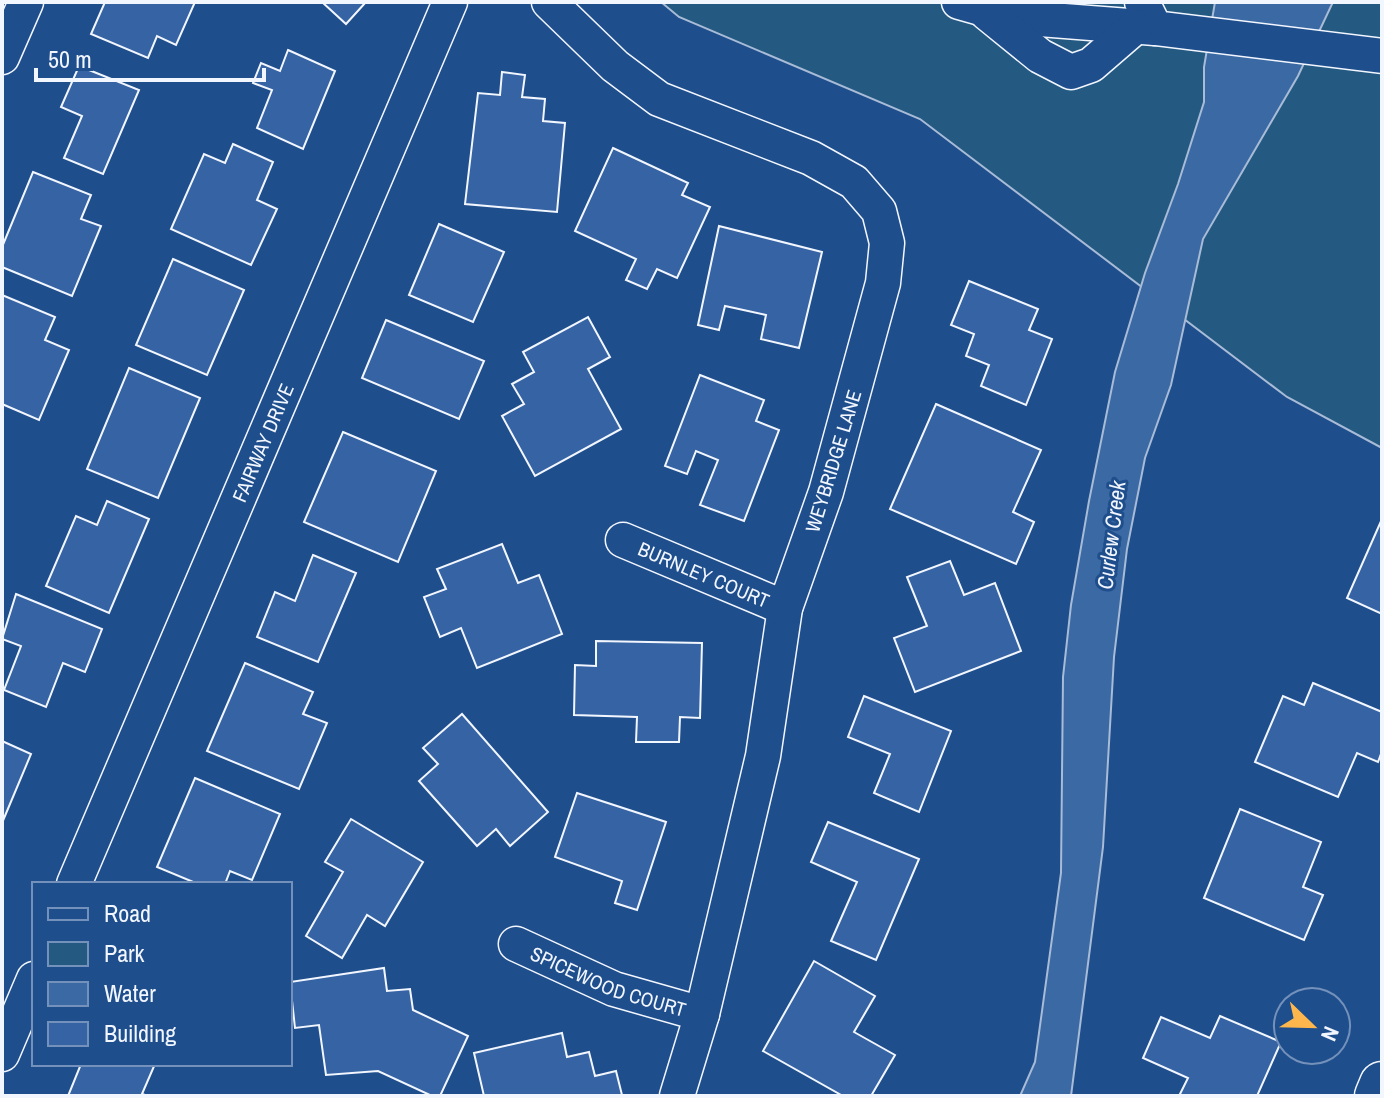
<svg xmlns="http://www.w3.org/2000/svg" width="1384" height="1098" font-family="'Archivo Narrow',sans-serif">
	<rect width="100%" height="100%" fill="#1f4e8c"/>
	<!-- green -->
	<path fill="#245a82" stroke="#a8bbd7" stroke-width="2" d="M661,2h721v446l-95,-51 -367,-278 -241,-102z"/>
	<!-- water -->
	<path fill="#3b69a3" stroke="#a8bbd7" stroke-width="2" d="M1215,2h118l-35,74 -95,163 -32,146 -26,73 -18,91 -13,108 -11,190 -32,249h-51l15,-34 26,-189 2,-196 8,-72 18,-104 26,-129 30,-99 33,-89 26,-82v-35z"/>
	<!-- building -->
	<g fill="#3563a3" stroke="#f2f6ff" stroke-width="2">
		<path d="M105,2h90l-19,43 -19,-9 -9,22 -57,-24z"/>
		<path d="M322,2h44l-20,22z"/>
		<path d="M288,50l47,21 -32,78 -46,-21 15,-38 -19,-7 8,-20 19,8z"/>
		<path d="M79,66l60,24 -36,84 -39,-16 18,-42 -21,-9z"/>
		<path d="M502,72l23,3 -3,22 23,2 -2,22 22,2 -8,89 -92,-8 13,-111 22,2z"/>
		<path d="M233,144l40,18 -16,38 20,9 -26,56 -80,-36 33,-75 21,9z"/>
		<path d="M613,148l75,35 -6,12 28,12 -33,71 -20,-9 -10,20 -21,-9 10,-21 -61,-28z"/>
		<path d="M33,172l58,23 -10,24 20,7 -29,70 -70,-29v-20z"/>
		<path d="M439,224l65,28 -31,70 -64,-27z"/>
		<path d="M719,226l103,26 -23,96 -38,-9 5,-24 -41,-9 -6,24 -21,-5z"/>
		<path d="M173,259l71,31 -37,85 -71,-30z"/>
		<path d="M969,281l69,28 -9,21 23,9 -26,66 -45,-19 8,-21 -23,-9 8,-22 -23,-9z"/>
		<path d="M2,295l53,22 -10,23 24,10 -30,70 -37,-16z"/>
		<path d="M588,317l22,40 -22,12 33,60 -86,47 -33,-60 22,-12 -12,-20 22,-12 -11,-20z"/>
		<path d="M386,320l98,41 -25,58 -97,-41z"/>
		<path d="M129,368l71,30 -42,100 -71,-29z"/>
		<path d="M700,375l64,25 -8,21 23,9 -35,91 -44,-16 18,-45 -22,-9 -9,23 -22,-8z"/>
		<path d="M936,404l105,46 -28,62 21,10 -18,42 -126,-55z"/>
		<path d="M343,432l93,39 -38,91 -94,-40z"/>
		<path d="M107,501l42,18 -40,94 -63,-27 30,-70 21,9z"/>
		<path d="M1382,519v95l-35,-16z"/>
		<path d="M502,544l16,39 21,-8 23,59 -85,34 -16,-40 -21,9 -16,-40 22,-8 -9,-20z"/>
		<path d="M313,555l43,18 -38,89 -61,-25 18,-45 20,9z"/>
		<path d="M950,561l14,34 31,-12 26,68 -106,41 -21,-54 33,-12 -20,-49z"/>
		<path d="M16,594l86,35 -17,43 -22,-9 -17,44 -42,-17 17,-44 -19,-7z"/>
		<path d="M596,641l106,2 -2,75 -20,-1 -1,25h-43l1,-25 -63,-2 1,-50 21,1z"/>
		<path d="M245,663l68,29 -10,22 24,9 -28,66 -92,-38z"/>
		<path d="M1313,683l69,29v39l-4,11 -21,-9 -19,44 -83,-35 28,-66 21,9z"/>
		<path d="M864,696l87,35 -32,81 -45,-19 16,-39 -42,-17z"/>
		<path d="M462,714l86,98 -38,34 -14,-17 -19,17 -58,-65 19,-17 -15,-16z"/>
		<path d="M2,741l29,13 -29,69z"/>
		<path d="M195,778l85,36 -28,66 -22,-9 -5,13h-27l-41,-17z"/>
		<path d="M577,793l89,29 -29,88 -22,-7 7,-22 -67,-24z"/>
		<path d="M1240,809l81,33 -18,45 20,8 -19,45 -100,-42z"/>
		<path d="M351,819l72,43 -38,64 -18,-11 -25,43 -36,-22 37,-64 -18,-10z"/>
		<path d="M828,822l91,37 -43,101 -45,-19 26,-59 -46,-20z"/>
		<path d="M814,961l61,35 -21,36 41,23 -24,41h-28l-80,-45z"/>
		<path d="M384,968l3,23 23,-2 3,21 55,26 -28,60h-8l-54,-25 -52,4 -7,-50 -24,3 -5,-46z"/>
		<path d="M1220,1016l61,26 -24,54h-78l9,-18 -45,-20 18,-41 49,21z"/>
		<path d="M562,1033l5,24 22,-5 6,24 21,-5 6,24 -138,1 -10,-43z"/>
		<path d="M81,1064h74l-13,30 6,2h-80z"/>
	</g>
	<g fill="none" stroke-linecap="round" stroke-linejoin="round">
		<!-- minor casing -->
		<g stroke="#f2f6ff" stroke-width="37">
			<g id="minor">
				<path d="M549,2l66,64 44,33 152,59 43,24 25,29 8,32 -4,40 -57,209 -41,116 -22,148 -61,258 -25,82"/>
				<path d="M959,2l53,15 143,11"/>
				<path d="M1142,2l13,26 227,28"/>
				<path d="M987,13l53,43 31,16 20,-7 44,-38"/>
				<path d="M2,57l24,-55"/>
				<path id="s1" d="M623,540l162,68"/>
				<path id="s2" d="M74,884l376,-882"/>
				<path id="s3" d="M516,944l98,45 88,25"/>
				<path d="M2,1054l32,-75"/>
			</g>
		</g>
		<!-- major casing -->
		<g stroke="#f2f6ff" stroke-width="47">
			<path id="major" d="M1377,1096l5,-12"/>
		</g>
		<!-- minor -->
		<use href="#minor" stroke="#1f4e8c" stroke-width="34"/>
		<!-- major -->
		<use href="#major" stroke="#1f4e8c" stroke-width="44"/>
	</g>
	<g text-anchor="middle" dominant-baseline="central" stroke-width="6" stroke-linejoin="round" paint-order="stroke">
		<!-- street labels -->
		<g font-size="20" fill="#f2f6ff" stroke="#1f4e8c">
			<text stroke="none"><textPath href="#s2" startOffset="480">FAIRWAY DRIVE</textPath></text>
			<text transform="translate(833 461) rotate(-73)">WEYBRIDGE LANE</text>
			<text stroke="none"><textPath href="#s1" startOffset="88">BURNLEY COURT</textPath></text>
			<text stroke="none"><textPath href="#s3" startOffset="100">SPICEWOOD COURT</textPath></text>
		</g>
		<!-- water labels -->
		<g font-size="22" font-style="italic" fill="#f2f6ff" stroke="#1f4e8c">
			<text transform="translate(1111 535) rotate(-83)">Curlew Creek</text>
		</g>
	</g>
	<!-- border -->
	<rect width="1384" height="1098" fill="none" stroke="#f2f6ff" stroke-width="8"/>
	<!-- legend -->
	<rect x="32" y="882" width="260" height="184" fill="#1f4e8c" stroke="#7391ba" stroke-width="2"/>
	<rect x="48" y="908" width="40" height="12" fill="#1f4e8c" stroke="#7391ba" stroke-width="2"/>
	<text x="104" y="922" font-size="24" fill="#f2f6ff">Road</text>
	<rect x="48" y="942" width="40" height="24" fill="#245a82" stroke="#7391ba" stroke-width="2"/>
	<text x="104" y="962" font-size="24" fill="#f2f6ff">Park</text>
	<rect x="48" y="982" width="40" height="24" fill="#3b69a3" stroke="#7391ba" stroke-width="2"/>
	<text x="104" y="1002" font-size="24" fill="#f2f6ff">Water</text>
	<rect x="48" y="1022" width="40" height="24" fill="#3563a3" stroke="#7391ba" stroke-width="2"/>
	<text x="104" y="1042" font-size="24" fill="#f2f6ff">Building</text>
	<!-- north arrow -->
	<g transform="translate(1312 1026) rotate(113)"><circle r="38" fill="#1f4e8c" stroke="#7391ba" stroke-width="2"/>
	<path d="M0-6L14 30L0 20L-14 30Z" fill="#ffb74d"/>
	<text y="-12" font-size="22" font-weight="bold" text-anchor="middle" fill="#f2f6ff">N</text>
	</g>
	<!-- scale -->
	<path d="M36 68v12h228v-12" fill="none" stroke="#f2f6ff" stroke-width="4"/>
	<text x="48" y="68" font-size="24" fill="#f2f6ff" stroke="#1f4e8c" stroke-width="6" paint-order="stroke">50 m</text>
</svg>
